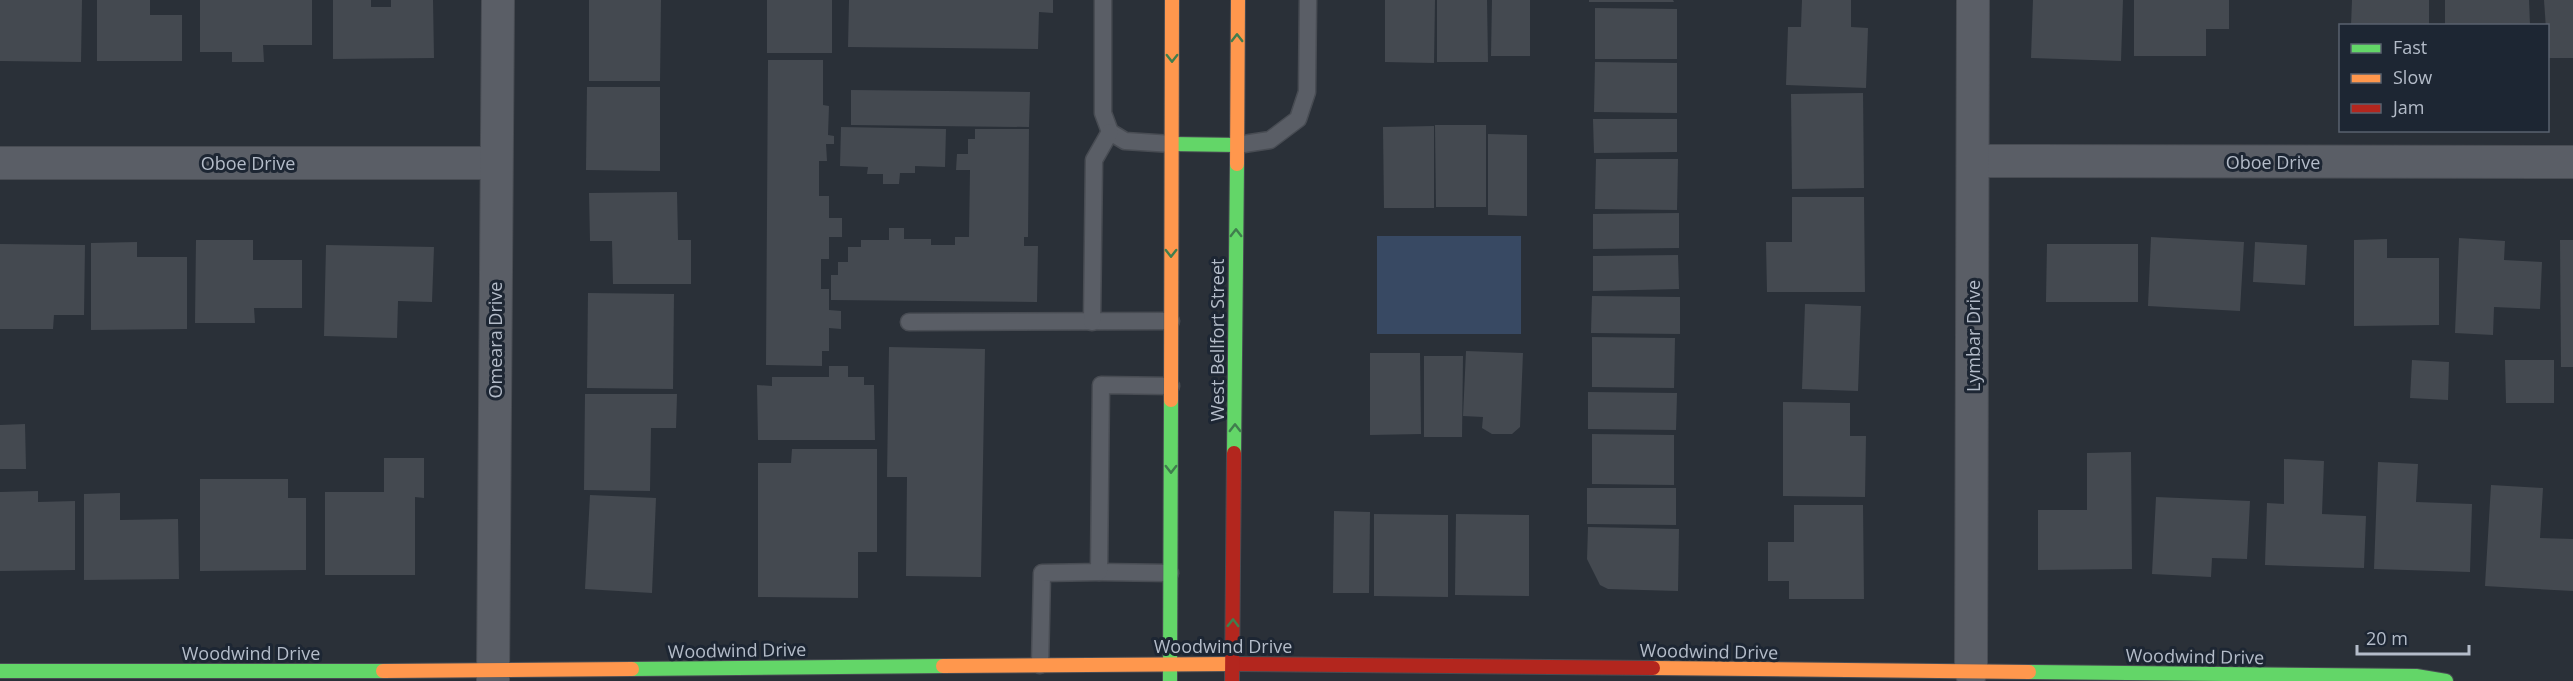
<svg xmlns="http://www.w3.org/2000/svg" width="2573" height="681" font-family="'Open Sans',sans-serif">
	<rect width="100%" height="100%" fill="#2a3038"/>
	<!-- water -->
	<rect fill="#384963" x="1377" y="236" width="144" height="98"/>
	<!-- building -->
	<g fill="#444950">
		<path d="M0,0h82l-1,62 -81,-1z"/>
		<path d="M97,0h53v15h32v46h-85z"/>
		<path d="M200,0h112v45h-49l1,17h-32v-10h-32z"/>
		<path d="M333,0h38v7h20v-7h42l1,58 -101,1z"/>
		<path d="M589,0h72l-1,81h-71z"/>
		<rect x="767" y="0" width="65" height="53"/>
		<path d="M849,0h204v13l-14,-1 -1,37 -190,-2z"/>
		<path d="M1385,0h50l-1,63 -49,-1z"/>
		<path d="M1437,0h50l1,62h-51z"/>
		<path d="M1492,0h38v56h-39z"/>
		<path d="M1589,0h84l1,2h-85z"/>
		<path d="M1802,0h49v27l17,1 -2,60 -80,-3 2,-58h13z"/>
		<path d="M2033,0h90l-2,61 -90,-3z"/>
		<path d="M2134,0h95v29h-23v27h-72z"/>
		<path d="M2352,0h77v26h-78z"/>
		<path d="M2445,0h84l1,26h-85z"/>
		<path d="M2544,0h29v58h-25z"/>
		<path d="M1595,8l82,1v50h-82z"/>
		<path d="M768,60h55v45l6,1 -1,29 6,1v8h-8l1,17h-8v35h10v22h13v19h-13v22h-8v30h8v21l12,1v18l-12,-1v23h-7v15l-56,-1z"/>
		<path d="M1595,62l82,1v50l-83,-1z"/>
		<path d="M587,87h73v84l-74,-1z"/>
		<path d="M851,90l179,2 -1,35 -178,-2z"/>
		<path d="M1863,93l1,95 -72,1 -1,-95z"/>
		<path d="M1593,119h84v33l-83,1z"/>
		<path d="M1435,125h51v82h-50z"/>
		<path d="M1434,126v82h-50l-1,-81z"/>
		<path d="M841,127l105,2 -1,38 -30,-1v7h-15l-1,11h-16v-10h-16l1,-7 -28,-1z"/>
		<path d="M975,129h54l-1,108h-4v9h14l-1,56 -206,-2v-25h7v-13h10v-15h13v-7h28v-12h15v11h27v6h24v-8h14l1,-67h-14l1,-16h11v-15h7z"/>
		<path d="M1488,134l39,1v81l-39,-1z"/>
		<path d="M1596,159h82l-1,51 -82,-1z"/>
		<path d="M677,192l1,48h13v44h-78l-1,-43h-22l-1,-48z"/>
		<path d="M1792,197h72l1,95h-98l-1,-50h26z"/>
		<path d="M1679,213v35l-86,1v-35z"/>
		<path d="M2151,237l93,5 -4,69 -92,-5z"/>
		<path d="M2459,238l46,3 -1,19 38,2 -2,47 -46,-2 -1,28 -38,-2z"/>
		<path d="M2387,239v19h52v67l-85,1v-86z"/>
		<path d="M196,240h57v20h49v48h-48l1,15h-60z"/>
		<path d="M2560,240h13v127h-12z"/>
		<path d="M137,242v15h50v72l-96,1v-87z"/>
		<path d="M2255,242l52,3 -2,40 -52,-3z"/>
		<path d="M0,244l85,1 -1,70h-30l-1,14h-53z"/>
		<path d="M2047,244h91v58h-92z"/>
		<path d="M326,245l108,2 -2,55 -34,-1 -1,37 -73,-2z"/>
		<path d="M1678,255l1,34 -86,2v-35z"/>
		<path d="M588,293l86,1 -1,95 -86,-1z"/>
		<path d="M1592,296l88,1v37l-89,-1z"/>
		<path d="M1805,304l56,2 -3,85 -56,-2z"/>
		<path d="M1592,337l83,1 -1,50 -82,-1z"/>
		<path d="M889,347l96,2 -4,228 -75,-1 1,-99h-20z"/>
		<path d="M1466,351l57,2 -3,74 -8,7h-20l-10,-6 1,-11 -20,-1z"/>
		<path d="M1370,353h50l1,81 -51,1z"/>
		<path d="M1424,356h39l-1,81h-38z"/>
		<path d="M2412,360l37,2 -1,38 -38,-2z"/>
		<path d="M2505,360h49v43h-48z"/>
		<path d="M829,366h19v11h16v8h10l1,55h-117l-1,-55 15,1v-9h57z"/>
		<path d="M1588,392l89,1 -1,37 -88,-1z"/>
		<path d="M585,394h92l-1,34h-25l-1,63 -66,-1z"/>
		<path d="M1783,402l67,1v33h16l-1,61 -82,-1z"/>
		<path d="M25,424l1,45h-26v-44z"/>
		<path d="M1592,434l82,1v50l-82,-1z"/>
		<path d="M792,449h85v103h-19v46l-100,-1v-134h33z"/>
		<path d="M2131,452l1,117 -94,1v-60h49v-57z"/>
		<path d="M384,458h40v40l-9,-1v78h-90v-83h59z"/>
		<path d="M2284,459l40,2 -2,53 44,2 -2,52 -99,-3 2,-62 17,1z"/>
		<path d="M2378,462l40,2 -2,38 56,2 -2,68 -96,-3z"/>
		<path d="M200,479h88v19h18v72l-106,1z"/>
		<path d="M2491,485l52,3 -3,50 33,1v52l-88,-5z"/>
		<path d="M1587,488h89v37l-89,-1z"/>
		<path d="M38,491v11l37,-1v69l-75,1v-79z"/>
		<path d="M120,493v27l58,-1 1,60 -95,1v-86z"/>
		<path d="M590,495l66,3 -4,95 -67,-4z"/>
		<path d="M2156,497l94,4 -3,58 -35,-1 -1,19 -59,-3z"/>
		<path d="M1794,505h69l1,94h-75v-18h-21v-39h26z"/>
		<path d="M1334,511l36,1 -1,81h-36z"/>
		<path d="M1374,514l74,1v82l-74,-1z"/>
		<path d="M1456,514l73,1v81l-74,-1z"/>
		<path d="M1588,527l91,2 -1,62 -70,-2 -8,-4 -13,-26z"/>
	</g>
	<g fill="none" stroke-linecap="round" stroke-linejoin="round">
		<!-- lane casing -->
		<g stroke="#484c53" stroke-width="19">
			<g id="lane">
				<path d="M1103,0v113l7,19 15,9 47,3"/>
				<path d="M1237,145l33,-5 28,-21 9,-27 1,-92"/>
				<path d="M909,322l262,-1"/>
				<path d="M1092,322l2,-162 16,-28"/>
				<path d="M1099,572l71,1"/>
				<path d="M1040,665l2,-92 57,-1 2,-187 70,1"/>
			</g>
		</g>
		<!-- street casing -->
		<g stroke="#484c53" stroke-width="34">
			<g id="street">
				<path d="M1973,161l600,1"/>
				<path d="M0,163h495"/>
				<path d="M1971,672l2,-672"/>
				<path d="M493,681l5,-681"/>
			</g>
		</g>
		<!-- fast casing -->
		<g stroke="#484c53" stroke-width="16">
			<g id="fast">
				<path d="M1172,144l65,1"/>
				<path d="M1234,453l3,-289"/>
				<path d="M632,669l311,-3"/>
				<path d="M0,671h383"/>
				<path d="M2029,672l387,4 30,5"/>
				<path d="M1170,681l1,-281"/>
			</g>
		</g>
		<!-- slow casing -->
		<g stroke="#484c53" stroke-width="16">
			<g id="slow">
				<path d="M1237,164l1,-164"/>
				<path d="M1171,400l1,-400"/>
				<path d="M943,666l291,-2"/>
				<path d="M1653,668l376,4"/>
				<path d="M383,671l249,-2"/>
			</g>
		</g>
		<!-- jam casing -->
		<g stroke="#484c53" stroke-width="16">
			<g id="jam">
				<path d="M1234,664l419,4"/>
				<path d="M1232,681l2,-228"/>
			</g>
		</g>
		<!-- lane -->
		<use href="#lane" stroke="#5a5e66" stroke-width="16"/>
		<!-- street -->
		<use href="#street" stroke="#5a5e66" stroke-width="32"/>
		<!-- fast -->
		<use href="#fast" stroke="#63d668" stroke-width="14"/>
		<!-- slow -->
		<use href="#slow" stroke="#ff974d" stroke-width="14"/>
		<!-- jam -->
		<use href="#jam" stroke="#b3261e" stroke-width="14"/>
	</g>
	<!-- one-way arrows -->
	<defs><path id="oneway-chevron" d="M-2-3.5L2.5 0L-2 3.5" fill="none" stroke-width="1.6" stroke-linecap="round" stroke-linejoin="round" transform="scale(1.5)"/></defs>
	<g stroke="#407e4e">
		<use href="#oneway-chevron" transform="translate(1237 38) rotate(-90)"/>
		<use href="#oneway-chevron" transform="translate(1172 58) rotate(90)"/>
		<use href="#oneway-chevron" transform="translate(1236 233) rotate(-90)"/>
		<use href="#oneway-chevron" transform="translate(1171 253) rotate(90)"/>
		<use href="#oneway-chevron" transform="translate(1235 428) rotate(-90)"/>
		<use href="#oneway-chevron" transform="translate(1171 469) rotate(90)"/>
		<use href="#oneway-chevron" transform="translate(1233 623) rotate(-89)"/>
	</g>
	<g text-anchor="middle" dominant-baseline="central" stroke-width="6" stroke-linejoin="round" paint-order="stroke">
		<!-- street labels -->
		<g font-size="18" fill="#b4bcc9" stroke="#1d2633">
			<text x="2273" y="162">Oboe Drive</text>
			<text x="248" y="163">Oboe Drive</text>
			<text transform="translate(1973 336) rotate(-90)">Lymbar Drive</text>
			<text transform="translate(495 340) rotate(-90)">Omeara Drive</text>
			<text transform="translate(1217 340) rotate(-90)">West Bellfort Street</text>
			<text x="1223" y="646">Woodwind Drive</text>
			<text transform="translate(737 650) rotate(-1)">Woodwind Drive</text>
			<text transform="translate(1709 651) rotate(1)">Woodwind Drive</text>
			<text x="251" y="653">Woodwind Drive</text>
			<text transform="translate(2195 656) rotate(1)">Woodwind Drive</text>
		</g>
	</g>
	<!-- legend -->
	<rect x="2339" y="24" width="210" height="108" fill="#1d2633" stroke="#59626f" stroke-width="1.5"/>
	<rect x="2351" y="44" width="30" height="9" fill="#63d668" stroke="#59626f" stroke-width="1.5"/>
	<text x="2393" y="54" font-size="18" fill="#b4bcc9">Fast</text>
	<rect x="2351" y="74" width="30" height="9" fill="#ff974d" stroke="#59626f" stroke-width="1.5"/>
	<text x="2393" y="84" font-size="18" fill="#b4bcc9">Slow</text>
	<rect x="2351" y="104" width="30" height="9" fill="#b3261e" stroke="#59626f" stroke-width="1.5"/>
	<text x="2393" y="114" font-size="18" fill="#b4bcc9">Jam</text>
	<!-- scale -->
	<path d="M2357 645v9h112v-9" fill="none" stroke="#b4bcc9" stroke-width="3"/>
	<text x="2366" y="645" font-size="18" fill="#b4bcc9" stroke="#1d2633" stroke-width="4.5" paint-order="stroke">20 m</text>
</svg>
